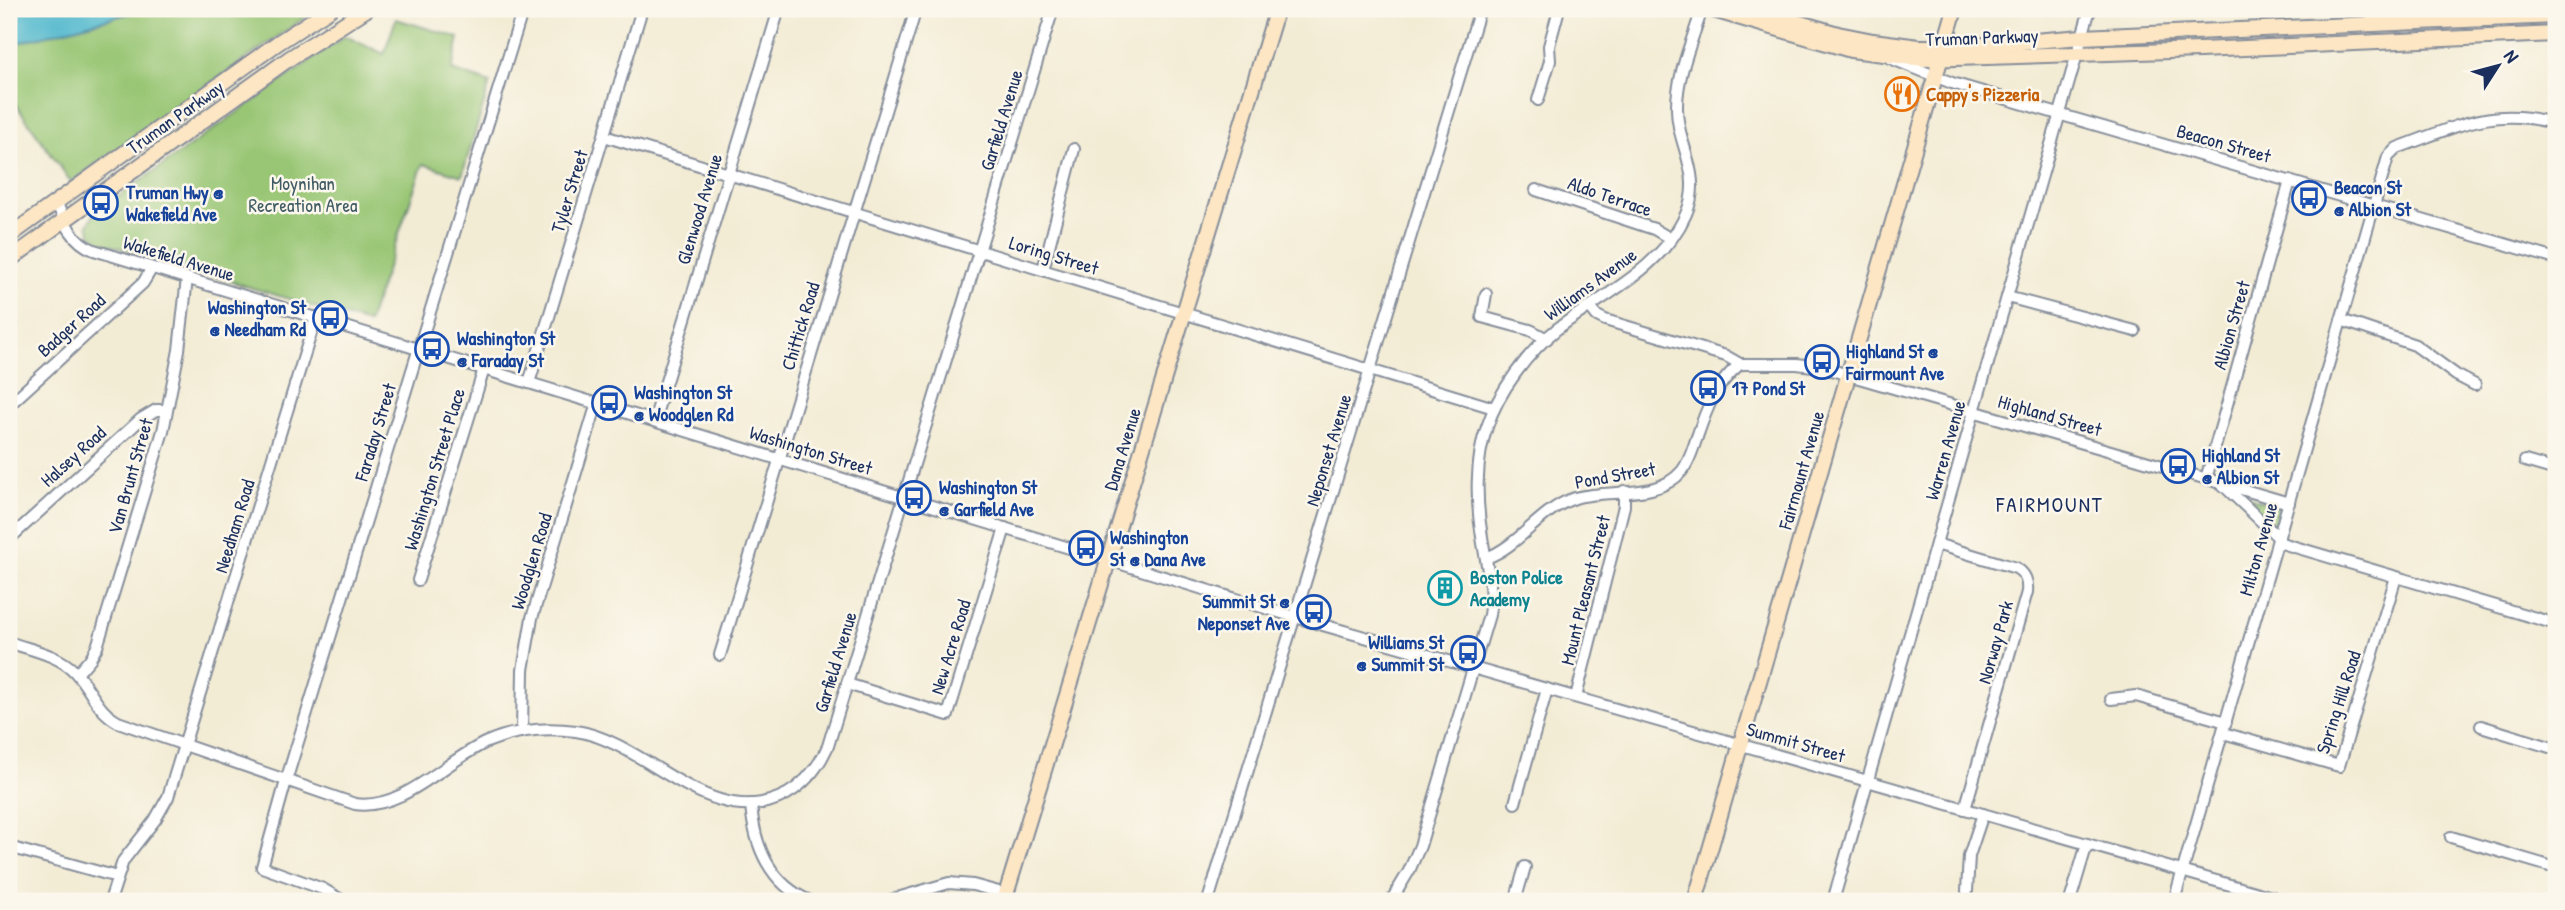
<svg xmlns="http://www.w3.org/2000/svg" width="2565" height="910" font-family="'Patrick Hand',sans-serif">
	<rect width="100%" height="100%" fill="#fbf7ec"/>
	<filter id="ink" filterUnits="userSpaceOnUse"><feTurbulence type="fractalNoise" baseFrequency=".0143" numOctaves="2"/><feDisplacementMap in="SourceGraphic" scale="14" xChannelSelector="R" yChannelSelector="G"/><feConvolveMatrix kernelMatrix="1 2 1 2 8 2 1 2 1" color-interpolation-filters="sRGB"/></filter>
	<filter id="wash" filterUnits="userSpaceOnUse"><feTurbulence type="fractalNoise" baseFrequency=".00686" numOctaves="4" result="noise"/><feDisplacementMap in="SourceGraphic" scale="28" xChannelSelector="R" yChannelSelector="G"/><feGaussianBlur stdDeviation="1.57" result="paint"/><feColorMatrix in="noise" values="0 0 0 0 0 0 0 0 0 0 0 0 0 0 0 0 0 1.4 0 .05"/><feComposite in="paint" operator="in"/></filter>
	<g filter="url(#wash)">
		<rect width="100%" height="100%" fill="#f3ecd5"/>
		<!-- green -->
		<g fill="#99c674" stroke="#5a7a69" stroke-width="2">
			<path d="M146,9h171l-246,173 -62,-87v-50z"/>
			<path d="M396,19l63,19 -7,32 38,13 -28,93 -39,-12 -55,159 -268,-81 -9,-8 -3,-9 6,-11 251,-178 39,18z"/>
			<path d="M2241,495l38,11 -6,19z"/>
		</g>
		<!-- water -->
		<path fill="#4fb8cd" stroke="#357496" stroke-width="2" d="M9,9h137l-137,36z"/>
	</g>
	<g filter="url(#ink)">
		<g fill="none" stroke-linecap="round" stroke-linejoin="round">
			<!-- street casing -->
			<g stroke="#878e9a" stroke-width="14">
				<g id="street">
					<path d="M1890,58l62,25 604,176"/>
					<path d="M1538,100l12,-39 -1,-15 10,-37"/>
					<path d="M604,136l890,272"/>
					<path d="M1536,190l118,39 17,10"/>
					<path d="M56,201c8,20 16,41 38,49l1201,367 991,284"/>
					<path d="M1043,270l31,-121"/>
					<path d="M1486,294l-4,23 48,13 17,9"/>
					<path d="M2007,297l128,34"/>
					<path d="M1590,307l7,9 8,4 121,36 14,8h57l24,3 400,116 58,55"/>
					<path d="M2341,320l74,25 41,30 19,10"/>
					<path d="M529,383l113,-374"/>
					<path d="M9,405l134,-122 9,-15"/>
					<path d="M654,421l125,-412"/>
					<path d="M2525,461l31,9"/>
					<path d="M2206,479l84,-298"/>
					<path d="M2224,484l65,19"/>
					<path d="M9,539l132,-120 15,-9h11"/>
					<path d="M2278,542l278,82"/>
					<path d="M1936,544l80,24c10,6 12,14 11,24l-62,217"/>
					<path d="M1486,558c34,-12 54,-49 89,-60 34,-10 82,3 107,-27 8,-10 11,-23 15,-34 10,-30 19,-53 43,-73"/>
					<path d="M418,580l66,-211"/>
					<path d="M9,642c21,8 49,12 66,30 16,17 21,38 43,50l237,82c48,7 91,-44 132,-62 28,-12 60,-15 89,-11 72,11 136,104 211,63 19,-11 32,-28 41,-48l225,-737"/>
					<path d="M720,655l196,-646"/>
					<path d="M77,674l13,-15 7,-12 66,-216 16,-81 8,-72"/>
					<path d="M847,684l101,31 57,-187"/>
					<path d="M1576,697l48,-191v-15"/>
					<path d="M2111,699l25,-3 90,26"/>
					<path d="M2481,726l75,23"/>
					<path d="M522,732l1,-62 9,-52 65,-215"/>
					<path d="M2223,733l116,33 57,-189"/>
					<path d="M1515,803l32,-114"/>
					<path d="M751,804c3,42 19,80 59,97"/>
					<path d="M2451,837l105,31"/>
					<path d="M9,847l108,30"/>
					<path d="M1967,891l2,-35 14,-42"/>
					<path d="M110,901l13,-40 32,-41 13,-23 148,-480"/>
					<path d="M343,901l-20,-12 -61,-22 24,-86 237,-772"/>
					<path d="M887,901l62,-18 24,2 33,9"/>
					<path d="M1208,901l272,-892"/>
					<path d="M1391,901l18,-30 11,-25 69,-231c5,-27 -3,-51 -7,-78 -6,-35 -7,-77 5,-110 11,-35 42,-76 70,-98 45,-34 105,-60 129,-115 18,-41 -10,-69 -9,-108 0,-32 16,-67 25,-97"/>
					<path d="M1515,901l10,-34"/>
					<path d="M1833,901l257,-892"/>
					<path d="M2070,901l17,-57"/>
					<path d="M2174,901l214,-744 9,-9c59,-21 96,-43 159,-24"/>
				</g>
			</g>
			<!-- secondary casing -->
			<g stroke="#878e9a" stroke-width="18">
				<g id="secondary">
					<path d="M1710,9l141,41 73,9 276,-9 356,-16"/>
					<path d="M1751,9l87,25 35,7 46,6h42l121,-10 474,-21"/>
					<path d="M9,236l270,-194 51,-33"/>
					<path d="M9,260l281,-202 77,-49"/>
					<path d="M1004,901l273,-892"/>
					<path d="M1695,901l260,-892"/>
				</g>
			</g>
			<!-- street -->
			<use href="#street" stroke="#fff" stroke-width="10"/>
			<!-- secondary -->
			<use href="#secondary" stroke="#fce6c4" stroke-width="14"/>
		</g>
	</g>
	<!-- icons -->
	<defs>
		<g id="restaurant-ring" transform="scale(1.75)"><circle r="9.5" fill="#fbf7ec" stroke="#e8710a" stroke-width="1.5"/><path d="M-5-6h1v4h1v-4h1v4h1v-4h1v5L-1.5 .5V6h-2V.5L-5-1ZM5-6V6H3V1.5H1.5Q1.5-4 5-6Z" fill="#e8710a"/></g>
		<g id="bus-ring" transform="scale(1.75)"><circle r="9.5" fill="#fbf7ec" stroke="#1a4fb4" stroke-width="1.5"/><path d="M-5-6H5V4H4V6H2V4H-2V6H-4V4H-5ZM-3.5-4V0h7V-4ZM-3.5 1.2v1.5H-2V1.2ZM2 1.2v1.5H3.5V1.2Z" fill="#1a4fb4"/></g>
		<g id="building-ring" transform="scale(1.75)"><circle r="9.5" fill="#fbf7ec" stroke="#0f9aa8" stroke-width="1.5"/><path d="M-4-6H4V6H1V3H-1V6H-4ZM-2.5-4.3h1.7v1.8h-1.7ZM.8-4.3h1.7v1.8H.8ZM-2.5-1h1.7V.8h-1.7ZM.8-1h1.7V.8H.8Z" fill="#0f9aa8"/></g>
	</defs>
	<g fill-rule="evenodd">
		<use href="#restaurant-ring" x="1902" y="94"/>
		<use href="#bus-ring" x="2309" y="198"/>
		<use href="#bus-ring" x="101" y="203"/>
		<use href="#bus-ring" x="330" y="318"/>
		<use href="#bus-ring" x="432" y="349"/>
		<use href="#bus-ring" x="1822" y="362"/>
		<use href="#bus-ring" x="1708" y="388"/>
		<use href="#bus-ring" x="609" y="403"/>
		<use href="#bus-ring" x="2178" y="466"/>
		<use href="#bus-ring" x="914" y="498"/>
		<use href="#bus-ring" x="1086" y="548"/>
		<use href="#building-ring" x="1445" y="588"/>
		<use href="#bus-ring" x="1314" y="612"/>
		<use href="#bus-ring" x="1468" y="653"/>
	</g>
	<g text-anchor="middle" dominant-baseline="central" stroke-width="5" stroke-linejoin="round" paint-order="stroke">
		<!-- street labels -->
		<g font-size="19" fill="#1b2f5e" stroke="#fbf7ec">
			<text transform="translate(1982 37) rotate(-2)">Truman Parkway</text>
			<text transform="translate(175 117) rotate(-35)">Truman Parkway</text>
			<text transform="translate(1001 120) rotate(-73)">Garfield Avenue</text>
			<text transform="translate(2224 143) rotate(16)">Beacon Street</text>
			<text transform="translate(569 191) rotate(-73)">Tyler Street</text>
			<text transform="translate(1610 196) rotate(19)">Aldo Terrace</text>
			<text transform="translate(699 209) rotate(-73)">Glenwood Avenue</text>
			<text transform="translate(1054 255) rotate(17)">Loring Street</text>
			<text transform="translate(179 258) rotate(17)">Wakefield Avenue</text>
			<text transform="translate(1590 284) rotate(-36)">Williams Avenue</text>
			<text transform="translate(71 325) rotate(-42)">Badger Road</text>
			<text transform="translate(2231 325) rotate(-74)">Albion Street</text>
			<text transform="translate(800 326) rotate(-73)">Chittick Road</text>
			<text transform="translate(2050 415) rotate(16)">Highland Street</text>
			<text transform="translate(375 432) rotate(-73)">Faraday Street</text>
			<text transform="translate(1122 449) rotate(-73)">Dana Avenue</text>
			<text transform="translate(811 450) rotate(17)">Washington Street</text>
			<text transform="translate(1328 450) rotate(-73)">Neponset Avenue</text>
			<text transform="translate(1945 450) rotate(-74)">Warren Avenue</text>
			<text transform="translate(73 456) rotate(-42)">Halsey Road</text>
			<text transform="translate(434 469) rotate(-73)">Washington Street Place</text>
			<text transform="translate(1801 470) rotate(-74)">Fairmount Avenue</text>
			<text transform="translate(1615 475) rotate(-10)">Pond Street</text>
			<text transform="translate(130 476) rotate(-74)">Van Brunt Street</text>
			<text transform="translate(234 526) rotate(-73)">Needham Road</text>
			<text transform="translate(2258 549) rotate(-74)">Milton Avenue</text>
			<text transform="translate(531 561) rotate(-73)">Woodglen Road</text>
			<text transform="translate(1585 590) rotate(-76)">Mount Pleasant Street</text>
			<text transform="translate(1995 642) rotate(-74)">Norway Park</text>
			<text transform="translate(950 647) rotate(-73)">New Acre Road</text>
			<text transform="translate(835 662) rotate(-73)">Garfield Avenue</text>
			<text transform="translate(2338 702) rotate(-72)">Spring Hill Road</text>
			<text transform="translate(1796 742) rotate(16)">Summit Street</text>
		</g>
		<!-- food labels -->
		<g font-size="19" font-weight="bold" fill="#c56008" stroke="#fbf7ec" text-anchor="start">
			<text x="1926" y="94">Cappy's Pizzeria</text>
		</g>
		<!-- park labels -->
		<g font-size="19" fill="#415c65" stroke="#fbf7ec">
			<text x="303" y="183">Moynihan<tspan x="303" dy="22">Recreation Area</tspan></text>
		</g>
		<!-- transit labels -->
		<g font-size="19" font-weight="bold" fill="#164399" stroke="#fbf7ec" text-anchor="start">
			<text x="2334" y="187">Beacon St<tspan x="2334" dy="22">@ Albion St</tspan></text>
			<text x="126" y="192">Truman Hwy @<tspan x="126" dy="22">Wakefield Ave</tspan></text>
			<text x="306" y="307" text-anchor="end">Washington St<tspan x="306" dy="22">@ Needham Rd</tspan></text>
			<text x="457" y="338">Washington St<tspan x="457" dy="22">@ Faraday St</tspan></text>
			<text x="1846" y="351">Highland St @<tspan x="1846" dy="22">Fairmount Ave</tspan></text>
			<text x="1732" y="388">17 Pond St</text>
			<text x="634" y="392">Washington St<tspan x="634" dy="22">@ Woodglen Rd</tspan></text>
			<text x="2202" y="455">Highland St<tspan x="2202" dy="22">@ Albion St</tspan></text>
			<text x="939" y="487">Washington St<tspan x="939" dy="22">@ Garfield Ave</tspan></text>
			<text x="1110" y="537">Washington<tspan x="1110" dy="22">St @ Dana Ave</tspan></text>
			<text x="1290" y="601" text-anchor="end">Summit St @<tspan x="1290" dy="22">Neponset Ave</tspan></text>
			<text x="1444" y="642" text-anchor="end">Williams St<tspan x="1444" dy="22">@ Summit St</tspan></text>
		</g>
		<!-- culture labels -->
		<g font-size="19" font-weight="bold" fill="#0d838f" stroke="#fbf7ec" text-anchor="start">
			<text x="1470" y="577">Boston Police<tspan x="1470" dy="22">Academy</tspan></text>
		</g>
		<!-- neighbourhood labels -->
		<g font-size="21" letter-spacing="2" fill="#1b2f5e" stroke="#fbf7ec">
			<text x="2050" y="504">FAIRMOUNT</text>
		</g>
	</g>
	<!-- margin -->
	<rect width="2565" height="910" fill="none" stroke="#fbf7ec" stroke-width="35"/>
	<!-- north arrow -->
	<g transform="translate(2498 66) rotate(54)" stroke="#fbf7ec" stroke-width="5" paint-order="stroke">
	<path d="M0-5L12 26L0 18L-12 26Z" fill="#1b2f5e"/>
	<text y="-10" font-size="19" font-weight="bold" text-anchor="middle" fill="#1b2f5e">N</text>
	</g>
</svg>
